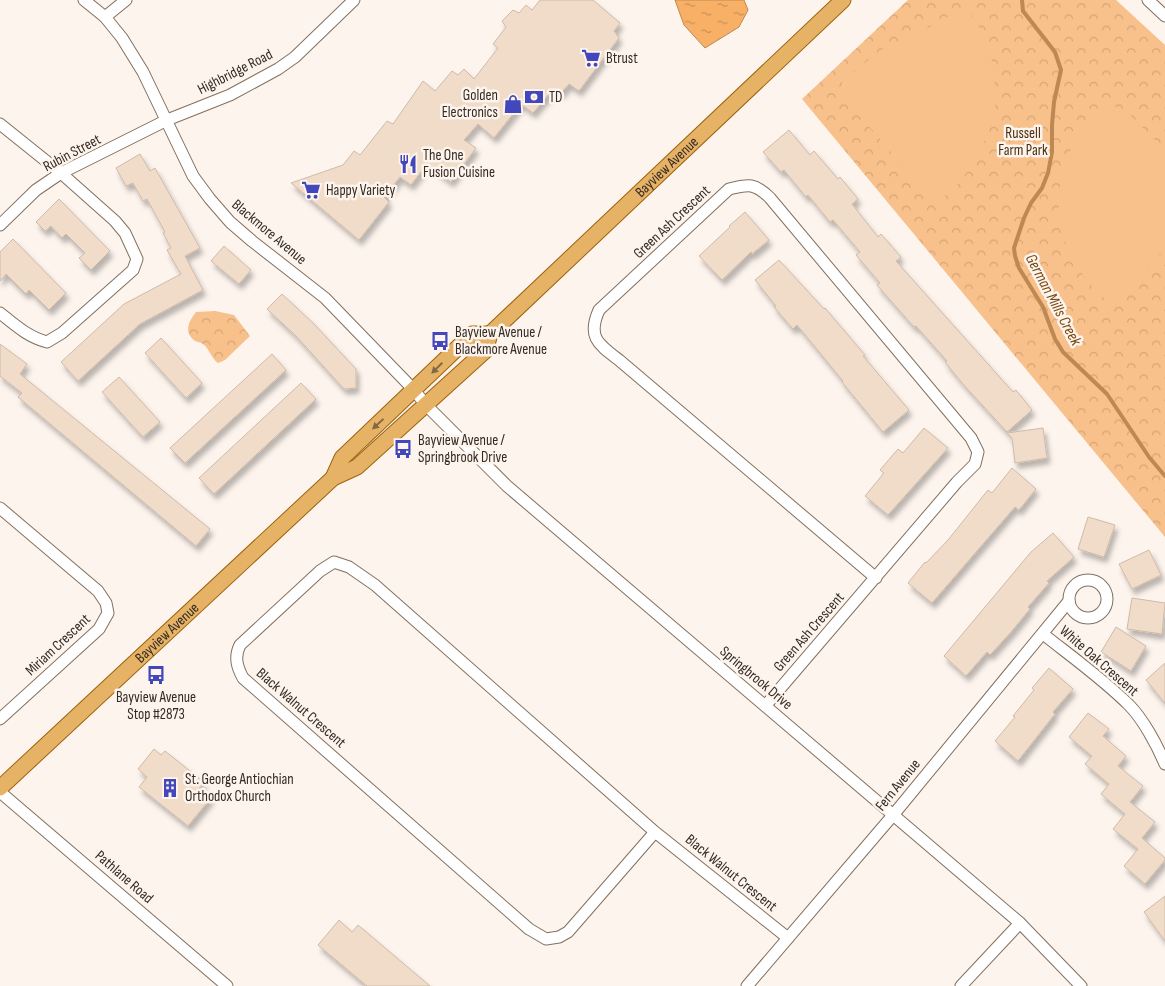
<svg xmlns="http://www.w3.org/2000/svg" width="1165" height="986" font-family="'Sofia Sans Condensed',sans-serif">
	<defs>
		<pattern id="park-crowns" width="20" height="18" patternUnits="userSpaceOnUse" patternTransform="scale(1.25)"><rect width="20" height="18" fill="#f8c08a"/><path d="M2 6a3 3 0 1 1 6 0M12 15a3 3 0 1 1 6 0" fill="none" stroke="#d5a577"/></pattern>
		<pattern id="water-ripples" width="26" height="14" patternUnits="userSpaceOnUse" patternTransform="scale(1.25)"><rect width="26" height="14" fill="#f8b066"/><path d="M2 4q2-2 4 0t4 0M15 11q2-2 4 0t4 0" fill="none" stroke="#c98f54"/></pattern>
		<filter id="shadow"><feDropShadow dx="3" dy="5.5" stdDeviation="2.5" flood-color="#0004"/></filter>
	</defs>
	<rect width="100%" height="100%" fill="#fdf4ed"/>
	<!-- park -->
	<g fill="url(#park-crowns)">
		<path d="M908,0h208l49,45v492l-363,-438z"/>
		<path d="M215,311l19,4 16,21 -25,24 -7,3c-7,-5 -9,-15 -15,-19 -3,-2 -6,-2 -8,-3 -12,-9 -6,-20 1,-29z"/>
	</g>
	<!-- pitch -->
	<g fill="#f8c08a">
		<path d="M966,7l19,30 8,28 3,36 -8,33 -14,29 -20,26 -19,14 -93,-108v-14l50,-40 5,4z"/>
		<path d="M1108,104l18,7 39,39v99l-55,54c-55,-45 -65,-106 -33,-167 8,-15 13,-27 31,-32z"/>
	</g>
	<!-- water -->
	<path fill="url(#water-ripples)" stroke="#bd8852" d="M675,0h69l4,10 -9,17 -34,21 -21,-23z"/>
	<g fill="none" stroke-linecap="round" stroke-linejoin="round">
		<!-- stream -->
		<path stroke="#bd8852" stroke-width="4" d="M1022,0l1,11 32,41 6,18 -7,32 -2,23v27l-4,21 -6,15 -11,15 -7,15 -10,30 1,8 4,12 24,39 12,32 8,13 44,42 42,63 16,19"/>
	</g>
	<!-- building -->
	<g fill="#f0dcc8" stroke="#cebaa8" filter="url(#shadow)">
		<path d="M540,0h53l27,23 -6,8 5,7 -40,53 -10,-7 -7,8 -13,2 -16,19 -12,-9 -27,34 -16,-14 -14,16 12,8 -25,34 -24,-18 -16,21 -11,-8 -16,20 5,5 -30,38 -68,-57 52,-18 11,-14 6,4 27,-34 6,3 30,-43 12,10 17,-20 6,4 6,-6 10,10 24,-31 -5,-4 13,-17 -4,-6 11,-11 6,3 7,-8 6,5z"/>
		<path d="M789,130l21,25 4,-4 24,28 2,-2 18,22 -6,5 26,33 3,-3 20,23 -5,4 117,131 3,-2 16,20 -25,22 -45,-49 -17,-21 2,-1 -31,-35 -2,1 -37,-42 3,-2 -24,-28 4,-3 -27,-32 -3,2 -22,-27 -2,2 -22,-27 -3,2 -18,-20z"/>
		<path d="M140,154l10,17 5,-3 45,80 -15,8 18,34 -63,34 -62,57 -17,-19 63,-58 57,-30 -14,-24 4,-2 -8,-15 2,-1 -18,-33 -4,2 -10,-18 -7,3 -10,-18z"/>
		<path d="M59,199l51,52 -19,19 -12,-12 6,-5 -19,-19 -4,4 -11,-12 -6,5 -9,-9z"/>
		<path d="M745,212l24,28 -17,14 -1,-2 -29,28 -23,-24 31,-29 -1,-1z"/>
		<path d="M13,239l53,54 -17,17 -20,-20 -3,4 -20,-20 -6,7v-29z"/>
		<path d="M224,246l27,24 -12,14 -28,-23z"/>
		<path d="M779,260l45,49 1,-1 40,47 -2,1 46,54 -26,22 -41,-50 1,-1 -46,-56 -4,4 -19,-22 2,-1 -21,-26z"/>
		<path d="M282,294l31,29 43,46v19l-12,1 -48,-53 -29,-27z"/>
		<path d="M161,338l41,45 -16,15 -41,-45z"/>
		<path d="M0,344l27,20 -7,10 190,155 -14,17 -178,-149 4,-4 -22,-17z"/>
		<path d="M272,354l14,16 -101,93 -15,-15z"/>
		<path d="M119,377l41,45 -17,15 -41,-45z"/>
		<path d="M301,383l15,16 -102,95 -15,-16z"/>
		<path d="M924,428l24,20 -60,67 -23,-19 19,-23 -4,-3 18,-21 5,4z"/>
		<path d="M1043,428l4,30 -32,5 -3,-25 -5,-5z"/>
		<path d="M1012,468l24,21 -17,21 -4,-3 -83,96 -24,-20 17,-21 1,1 22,-23 40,-50 4,3z"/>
		<path d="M1088,517l27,8 -11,32 -26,-8z"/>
		<path d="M1053,533l21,24 -27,24 2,2 -21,24 2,2 -18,22 -22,24 -3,-3 -21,24 -22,-20 87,-104z"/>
		<path d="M1149,550l12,25 -29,14 -13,-25z"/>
		<path d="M1132,598l33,5 -3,31 -35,-5z"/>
		<path d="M1116,627l30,19 -15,25 -30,-19z"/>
		<path d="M1165,663v40l-19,-23z"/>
		<path d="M1049,668l24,21 -20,23 2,2 -37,47 -23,-20 20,-24 -2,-1 21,-26 -2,-2z"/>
		<path d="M1088,713l21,16 -6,7 23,20 -8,10 25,20 -13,16 25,20 -13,16 23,20v2l-20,24 -21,-18 14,-17 -25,-20 12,-15 -24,-20 8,-10 -24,-20 7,-8 -23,-19z"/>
		<path d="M154,749l7,6 4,-4 39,31 -5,7 12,9 -23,28 -49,-39 8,-10 -9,-8z"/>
		<path d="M1165,896v45l-21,-29z"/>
		<path d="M339,920l13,12 6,-7 72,61h-63l-49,-41z"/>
	</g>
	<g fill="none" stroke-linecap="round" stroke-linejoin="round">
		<!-- minor casing -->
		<g stroke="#82705f" stroke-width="13">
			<g id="minor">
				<path d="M84,0l21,17 17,21 21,34 50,104 17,23 20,23 22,19 73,57 89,92 12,15 81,81 513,437 61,63"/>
				<path d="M1148,0l17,16"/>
				<path d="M105,17l21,-17"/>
				<path d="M0,124l61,49 54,48 10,12 12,26 -4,11 -71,63 -15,9c-19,-5 -32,-17 -47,-29"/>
				<path d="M0,225l36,-35 25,-17 106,-53 63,-25 48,-26 17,-12 59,-57"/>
				<path d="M0,508l98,83 8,12 2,10 -9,16 -99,90"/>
				<circle cx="1088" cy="599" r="19"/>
				<path d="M1043,634c29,23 60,45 86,71 14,14 28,40 36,59"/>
				<path d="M766,705l191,-223 18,-18 3,-12 -7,-14 -201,-240c-15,-15 -21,-14 -41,-9l-130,121c-12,27 -1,34 20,50l257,218"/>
				<path d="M0,792l227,194"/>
				<path d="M655,832l-87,100 -9,5 -13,2 -17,-10 -286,-251c-6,-11 -9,-21 -3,-33l80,-74 14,-9 15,5 26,18 280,247 133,106"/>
				<path d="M747,986l147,-172 175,-213"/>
				<path d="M961,986l59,-63"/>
			</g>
		</g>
		<!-- major casing -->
		<g stroke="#9d620d" stroke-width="17">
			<g id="major">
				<path d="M333,478l9,-20 130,-124h18"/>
				<path id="s1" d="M0,788l333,-310 24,-11 128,-116 5,-17 353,-334"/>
			</g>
		</g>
		<!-- minor -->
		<use href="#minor" stroke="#fff" stroke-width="11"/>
		<!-- major -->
		<use href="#major" stroke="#e6b366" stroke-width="15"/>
	</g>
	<!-- one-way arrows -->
	<defs><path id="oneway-solid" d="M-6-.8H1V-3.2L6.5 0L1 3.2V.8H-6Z" transform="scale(1.25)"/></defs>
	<g fill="#846842">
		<use href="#oneway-solid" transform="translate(437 368) rotate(135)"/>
		<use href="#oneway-solid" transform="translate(378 424) rotate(137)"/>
	</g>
	<!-- icons -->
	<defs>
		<g id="supermarket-bare" transform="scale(1.5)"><path d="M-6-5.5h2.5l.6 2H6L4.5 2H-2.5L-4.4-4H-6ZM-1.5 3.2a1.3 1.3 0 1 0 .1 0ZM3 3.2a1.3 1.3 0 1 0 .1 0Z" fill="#4347bc" stroke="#fdf4ed" stroke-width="2.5" paint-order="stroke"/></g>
		<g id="bank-bare" transform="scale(1.5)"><path d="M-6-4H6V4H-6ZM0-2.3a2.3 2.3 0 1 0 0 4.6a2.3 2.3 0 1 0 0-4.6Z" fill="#4347bc" stroke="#fdf4ed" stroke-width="2.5" paint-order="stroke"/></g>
		<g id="shop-bare" transform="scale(1.5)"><path d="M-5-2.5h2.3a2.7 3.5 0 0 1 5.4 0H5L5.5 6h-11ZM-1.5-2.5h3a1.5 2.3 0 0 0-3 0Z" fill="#4347bc" stroke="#fdf4ed" stroke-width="2.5" paint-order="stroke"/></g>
		<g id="restaurant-bare" transform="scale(1.5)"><path d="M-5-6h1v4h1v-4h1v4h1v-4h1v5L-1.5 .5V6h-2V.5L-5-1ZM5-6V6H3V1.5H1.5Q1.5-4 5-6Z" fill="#4347bc" stroke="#fdf4ed" stroke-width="2.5" paint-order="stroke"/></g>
		<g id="bus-bare" transform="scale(1.5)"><path d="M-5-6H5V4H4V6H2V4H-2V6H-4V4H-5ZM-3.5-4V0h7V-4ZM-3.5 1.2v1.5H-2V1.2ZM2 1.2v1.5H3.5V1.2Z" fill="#4347bc" stroke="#fdf4ed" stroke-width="2.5" paint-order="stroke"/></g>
		<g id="building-bare" transform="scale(1.5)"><path d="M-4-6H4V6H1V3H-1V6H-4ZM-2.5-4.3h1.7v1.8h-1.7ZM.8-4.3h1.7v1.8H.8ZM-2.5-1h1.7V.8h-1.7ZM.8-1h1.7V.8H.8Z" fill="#4347bc" stroke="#fdf4ed" stroke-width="2.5" paint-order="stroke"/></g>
	</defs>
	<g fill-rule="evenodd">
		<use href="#supermarket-bare" x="591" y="58"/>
		<use href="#bank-bare" x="534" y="97"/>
		<use href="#shop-bare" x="513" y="104"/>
		<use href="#restaurant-bare" x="408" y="164"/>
		<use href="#supermarket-bare" x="311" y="190"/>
		<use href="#bus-bare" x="440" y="341"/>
		<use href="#bus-bare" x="403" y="449"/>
		<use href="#bus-bare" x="156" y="675"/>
		<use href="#building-bare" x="170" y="788"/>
	</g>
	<g text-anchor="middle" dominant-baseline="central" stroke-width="5" stroke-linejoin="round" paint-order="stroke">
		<!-- poi labels -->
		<g font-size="15" fill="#332b24" stroke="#fdf4ed" text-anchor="start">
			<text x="606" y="58">Btrust</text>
			<text x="498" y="95" text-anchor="end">Golden<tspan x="498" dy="17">Electronics</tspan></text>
			<text x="549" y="97">TD</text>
			<text x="423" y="155">The One<tspan x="423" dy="17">Fusion Cuisine</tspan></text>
			<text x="326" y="190">Happy Variety</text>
			<text x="455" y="332">Bayview Avenue /<tspan x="455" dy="17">Blackmore Avenue</tspan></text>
			<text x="418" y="440">Bayview Avenue /<tspan x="418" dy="17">Springbrook Drive</tspan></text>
			<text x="156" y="697" text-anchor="middle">Bayview Avenue<tspan x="156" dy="17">Stop #2873</tspan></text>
			<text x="185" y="779">St. George Antiochian<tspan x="185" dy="17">Orthodox Church</tspan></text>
		</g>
		<!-- street labels -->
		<g font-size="15" fill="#332b24" stroke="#fdf4ed">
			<text transform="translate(235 72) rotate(-27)">Highbridge Road</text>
			<text transform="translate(72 153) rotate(-28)">Rubin Street</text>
			<text stroke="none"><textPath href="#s1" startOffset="915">Bayview Avenue</textPath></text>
			<text transform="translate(672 222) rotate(-43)">Green Ash Crescent</text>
			<text transform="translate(269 232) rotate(40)">Blackmore Avenue</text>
			<text stroke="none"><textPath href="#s1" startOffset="228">Bayview Avenue</textPath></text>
			<text transform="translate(809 632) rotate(-49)">Green Ash Crescent</text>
			<text transform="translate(58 645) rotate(-43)">Miriam Crescent</text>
			<text transform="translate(1099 661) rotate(41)">White Oak Crescent</text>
			<text transform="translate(756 678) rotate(40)">Springbrook Drive</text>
			<text transform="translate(301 708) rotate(41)">Black Walnut Crescent</text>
			<text transform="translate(898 785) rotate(-51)">Fern Avenue</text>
			<text transform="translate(731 873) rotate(39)">Black Walnut Crescent</text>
			<text transform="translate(124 877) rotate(41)">Pathlane Road</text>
		</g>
		<!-- park labels -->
		<g font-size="15" fill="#4b2e0e" stroke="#fdf4ed">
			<text x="1023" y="133">Russell<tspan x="1023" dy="17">Farm Park</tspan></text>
		</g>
		<!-- water labels -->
		<g font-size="16" font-style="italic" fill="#794b13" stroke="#fdf4ed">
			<text transform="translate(1053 300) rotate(62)">German Mills Creek</text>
		</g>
	</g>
</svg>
